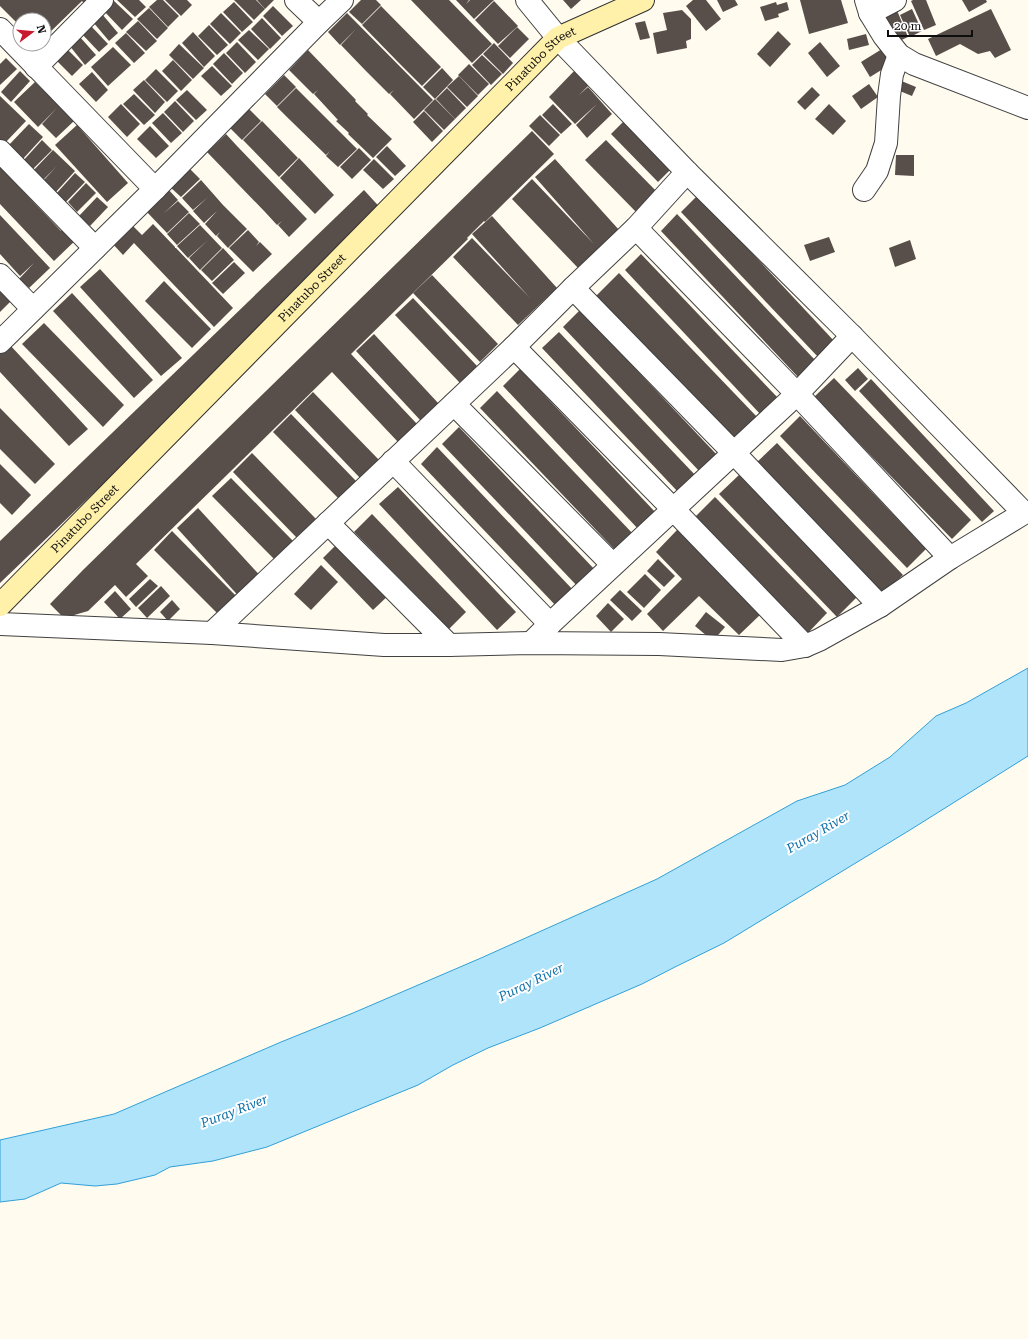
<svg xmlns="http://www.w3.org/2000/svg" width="1028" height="1339" font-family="'Roboto Serif',serif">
	<rect width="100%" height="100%" fill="#fffbef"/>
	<!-- water -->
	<path fill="#b0e4fb" stroke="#31a0d7" d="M1028,668v88l-118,74 -186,113 -49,24 -33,17 -102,44 -52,20 -35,17 -35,20 -151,62 -54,14 -43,6 -15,8 -38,9 -22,2 -34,-3 -36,16 -25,3v-62l114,-26 167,-72 72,-29 128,-55 176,-79 140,-78 48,-16 45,-28 46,-41 30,-13z"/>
	<!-- building -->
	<g fill="#584e4a">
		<path d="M0,0h88l-4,3 -2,-2 -38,37v-18h-24v6l-20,-20z"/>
		<path d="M113,0l20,19 -11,11 -19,-20z"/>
		<path d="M117,0h22l7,7 -11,10z"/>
		<path d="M157,0h6l16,16 -11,11 -19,-20z"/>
		<path d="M165,0h22l5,5 -11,11z"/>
		<path d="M234,0h22l9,9 -11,11z"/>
		<path d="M257,0h17l-9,9z"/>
		<path d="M361,0h15l5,5 -19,19 -13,-12z"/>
		<path d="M411,0h38l43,44 -20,19z"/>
		<path d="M456,0h13l-3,4 4,-4h24l-20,19z"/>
		<path d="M563,0h18l-10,9z"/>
		<path d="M693,0h13l15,19 -15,12 -20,-25z"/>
		<path d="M717,0h18l3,5 -15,7z"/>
		<path d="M800,0h41l7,23 -39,11z"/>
		<path d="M913,0h13l10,25 -12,5 -13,-29z"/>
		<path d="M962,0h24l1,2 -18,10z"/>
		<path d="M494,1l24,25 -20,18 -23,-24z"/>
		<path d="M234,2l19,20 -11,10 -19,-20z"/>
		<path d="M776,2l1,3 10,-3 2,8 -11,4 1,3 -14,4 -5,-14z"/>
		<path d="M273,6l20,20 -11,10 -19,-20z"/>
		<path d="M381,6l60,61 -19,19 -24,-24 5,-5 -5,5 -36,-37z"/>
		<path d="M149,8l19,20 -11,11 -20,-20z"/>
		<path d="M896,8l12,29 -13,6 -12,-30z"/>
		<path d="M912,9l10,22 -12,6 -10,-22z"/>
		<path d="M991,9l20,41 -16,8 -5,-7 -12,3 -18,-10 -24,12 -8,-17z"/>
		<path d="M682,10l9,9v20l-5,2 1,7 -30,6 -4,-21 14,-3 -4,-17z"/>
		<path d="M221,13l20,20 -11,11 -20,-20z"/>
		<path d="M347,13l86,87 -19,19 -24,-25 4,-4 -5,4 -24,-24 5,-5 -5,5 -24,-25 15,-16 -16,16 -12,-13z"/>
		<path d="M102,14l16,19 -9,8 -16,-19z"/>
		<path d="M262,18l19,20 -11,11 -19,-20z"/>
		<path d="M138,21l19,20 -11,10 -20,-19z"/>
		<path d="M645,21l5,17 -10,2 -5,-17z"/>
		<path d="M209,25l19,20 -11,10 -19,-19z"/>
		<path d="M91,26l17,18 -9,8 -17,-18z"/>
		<path d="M517,27l12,12 -19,19 -12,-12z"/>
		<path d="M249,30l20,19 -11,11 -20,-20z"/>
		<path d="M778,31l13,13 -21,23 -13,-13z"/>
		<path d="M193,32l22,24 -11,11 -22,-24z"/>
		<path d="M126,33l19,20 -11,10 -19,-20z"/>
		<path d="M866,34l3,11 -20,5 -2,-11z"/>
		<path d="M79,36l17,19 -11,10 -16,-20z"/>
		<path d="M237,42l19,20 -11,11 -19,-20z"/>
		<path d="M820,42l20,24 -13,11 -19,-24z"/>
		<path d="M494,43l19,20 -10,11 -20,-20z"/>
		<path d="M179,44l25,24 -11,11 -24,-24z"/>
		<path d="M113,47l18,18 -23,21 -17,-19z"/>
		<path d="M66,48l17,17 -11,11 -17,-17z"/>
		<path d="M882,49l9,15 -21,13 -9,-15z"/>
		<path d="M308,50l48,50 -1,1 13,13 -1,1 25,24 -19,19 -25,-24 1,-1 -13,-12 2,-1 -24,-26 4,-4 -5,4 -24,-24z"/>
		<path d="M224,53l19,20 -11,11 -19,-20z"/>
		<path d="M482,55l20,19 -11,11 -19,-20z"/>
		<path d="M6,58l11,11 -17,16v-21z"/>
		<path d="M173,60l19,20 -11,11 -19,-20z"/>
		<path d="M469,64l20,20 -11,11 -20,-20z"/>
		<path d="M212,66l20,20 -11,10 -20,-20z"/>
		<path d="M442,68l11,12 -18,19 -12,-12z"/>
		<path d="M156,69l22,22 -11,11 -22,-22z"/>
		<path d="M576,69l15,14 -13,13 10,-9 24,27 -25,24 -11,-13 21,-21 -22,20 -26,-27z"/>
		<path d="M20,71l10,10 -19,21 -10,-10z"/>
		<path d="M92,72l16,18 -12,12 -17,-18z"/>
		<path d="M284,75l12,12 -19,19 -12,-12z"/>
		<path d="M459,76l19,20 -11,11 -20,-20z"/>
		<path d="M144,80l21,22 -10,11 -22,-23z"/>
		<path d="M899,80l17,7 -4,9 -17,-7z"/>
		<path d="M35,82l12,12 4,-4 8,16 15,15 -18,17 -14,-14 15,-16 -19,19 -24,-25z"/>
		<path d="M869,84l9,13 -17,12 -9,-13z"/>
		<path d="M812,87l8,8 -15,15 -8,-8z"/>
		<path d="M296,88l61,61 -19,18 -12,-11 4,-5 -4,4 -37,-36 5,-5 -5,5 -12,-12z"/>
		<path d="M447,88l19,20 -11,11 -19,-20z"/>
		<path d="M187,90l20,20 -11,10 -20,-20z"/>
		<path d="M134,94l21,21 -11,10 -21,-21z"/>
		<path d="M0,96l26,25 -22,23 -4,-4z"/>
		<path d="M435,99l20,20 -11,11 -20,-20z"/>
		<path d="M175,101l19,20 -11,11 -19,-20z"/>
		<path d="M121,104l19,20 -13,13 -19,-20z"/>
		<path d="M553,104l19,20 -11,10 -19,-19z"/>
		<path d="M829,104l17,17 -13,14 -18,-16z"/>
		<path d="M249,109l12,12 -19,19 -12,-12z"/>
		<path d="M424,111l19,20 -11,11 -19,-20z"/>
		<path d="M163,113l19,20 -11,10 -19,-20z"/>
		<path d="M540,115l20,20 -11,11 -20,-20z"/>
		<path d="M629,116l46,49 -17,17 -47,-48z"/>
		<path d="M262,121l36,37 -19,19 -36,-37z"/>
		<path d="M29,124l14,13 -22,24 -14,-14z"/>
		<path d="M77,125l51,58 -21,19 -52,-57z"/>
		<path d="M150,126l19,20 -13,12 -19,-19z"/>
		<path d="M532,131l22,23 -69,68 -1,-1 -17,17 1,1 -117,115 66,70 -19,18 -66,-70 -196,192 12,12 -22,21 -11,-12 -27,26 -24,7 -14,-14 33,-34z"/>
		<path d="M226,134l11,12 -5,5 5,-5 70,73 -18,18 -11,-12 4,-4 -5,4 -11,-12 5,-5 -5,5 -59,-61z"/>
		<path d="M42,140l10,10 -21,21 -9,-9z"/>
		<path d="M606,140l54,55 -20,21 -55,-56z"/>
		<path d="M387,146l19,20 -11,10 -19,-19z"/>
		<path d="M359,148l12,12 -19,19 -12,-12z"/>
		<path d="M53,150l22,21 -20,22 -12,-12 14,-15 -15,15 -10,-9z"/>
		<path d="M896,155h18v21l-19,-1z"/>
		<path d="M299,158l35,37 -19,19 -35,-36z"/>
		<path d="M374,159l20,20 -11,10 -20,-19z"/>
		<path d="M555,159l65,72 -41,38 -67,-70 20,-20 62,65 -59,-67z"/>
		<path d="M0,167l61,64 6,-6 12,12 -25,24 -54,-57z"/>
		<path d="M188,167l12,12 -19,18 -12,-11z"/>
		<path d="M75,173l10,9 -21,22 -9,-9z"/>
		<path d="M201,180l22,25 24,24 -19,19 -11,-12 3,-4 -4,4 -11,-12 12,-13 -13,12 -11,-12 15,-14 -15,13 -11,-12z"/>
		<path d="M86,183l10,10 -19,19 -9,-10z"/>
		<path d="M167,188l11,12 -15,14 15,-13 11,11 -22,21 -22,-23z"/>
		<path d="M364,190l21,23 -385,370v-42z"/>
		<path d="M698,195l137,147 -16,16 -138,-146z"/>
		<path d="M97,197l11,10 -18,19 -11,-10z"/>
		<path d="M189,213l11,11 -23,21 -10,-11z"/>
		<path d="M677,214l138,146 -17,17 -137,-146z"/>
		<path d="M0,215l50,53 -21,20 -10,-9 15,-16 -14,13 -20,-22z"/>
		<path d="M492,216l65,72 -39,37 -65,-68 19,-19 58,60 -58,-64z"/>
		<path d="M130,223l12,12 11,-11 22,23v1h1l57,60 -19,19 -80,-84 -11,12 -12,-13z"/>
		<path d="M200,225l22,23 -22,22 -11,-12 19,-18 -20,18 -11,-12z"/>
		<path d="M248,230l11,12 -3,4 4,-4 12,12 -19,18 -24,-24z"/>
		<path d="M829,237l6,15 -25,9 -6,-16z"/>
		<path d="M910,240l6,19 -21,8 -6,-19z"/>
		<path d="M223,248l11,12 -22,21 -11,-11z"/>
		<path d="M641,254l138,145 -17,17 -137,-146z"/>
		<path d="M234,262l11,11 -22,21 -11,-11z"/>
		<path d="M100,269l82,89 -21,18 -81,-89z"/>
		<path d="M619,273l139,145 -24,23 -138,-145z"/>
		<path d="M432,275l66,69 -18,18 -67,-69z"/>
		<path d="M164,281l47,48 -19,19 -47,-47z"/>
		<path d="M0,285l13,14 -13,13z"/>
		<path d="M72,293l81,87 -19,18 -81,-87z"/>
		<path d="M413,298l64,68 -17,17 -65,-68z"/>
		<path d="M580,310l138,146 -17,17 -138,-146z"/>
		<path d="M44,323l80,82 -21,22 -81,-83z"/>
		<path d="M559,332l138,145 -17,17 -138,-146z"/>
		<path d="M374,334l65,70 -18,17 -65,-70z"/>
		<path d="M9,344l79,85 -19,17 -69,-74v-19z"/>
		<path d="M858,368l10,11 -13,12 -10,-11z"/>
		<path d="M520,369l137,145 -16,18 -138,-146z"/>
		<path d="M834,378l137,142 -19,19 -138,-142z"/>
		<path d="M871,379l123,132 -12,11 -123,-131z"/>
		<path d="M497,391l138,145 -17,17 -138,-145z"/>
		<path d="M313,392l67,69 -19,18 -66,-69z"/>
		<path d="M0,408l55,56 -20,20 -35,-35z"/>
		<path d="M291,414l66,68 -18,17 -66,-67z"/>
		<path d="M800,416l126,133 -19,19 -127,-132z"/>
		<path d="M459,427l138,145 -17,17 -138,-145z"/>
		<path d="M777,443l126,132 -20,18 -127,-130z"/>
		<path d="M437,447l138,145 -16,17 -138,-145z"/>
		<path d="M252,453l65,67 -19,19 -65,-67z"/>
		<path d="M0,464l31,31 -19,20 -12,-12z"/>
		<path d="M739,475l118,122 -20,20 -118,-123z"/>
		<path d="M231,478l64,65 -19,18 -64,-65z"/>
		<path d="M398,487l118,125 -19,18 -118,-126z"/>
		<path d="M715,497l112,116 -22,23 -112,-117z"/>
		<path d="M198,508l67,73 -22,20 -66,-73z"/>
		<path d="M372,514l94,98 -17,17 -95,-97z"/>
		<path d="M677,530l84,84 -22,21 -40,-39 -36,35 -16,-17 35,-35 -26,-27z"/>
		<path d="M172,531l69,70 -18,18 -69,-69z"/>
		<path d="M340,541l51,52 -18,17 -50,-52z"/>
		<path d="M658,559l17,17 -11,11 -17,-16z"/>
		<path d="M321,565l17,17 -27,28 -17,-16z"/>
		<path d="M645,574l16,16 -17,18 -17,-16z"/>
		<path d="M150,579l8,7 -22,21 -7,-8z"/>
		<path d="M161,586l9,10 -23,22 -9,-10z"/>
		<path d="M620,590l22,21 -10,10 -22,-21z"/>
		<path d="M115,591l16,18 -11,10 -16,-17z"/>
		<path d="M172,600l8,9 -12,12 -8,-9z"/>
		<path d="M608,603l16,16 -13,13 -15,-16z"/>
		<path d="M706,612l19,15 -12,14 -18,-15z"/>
	</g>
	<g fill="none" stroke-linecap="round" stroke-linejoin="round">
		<!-- street casing -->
		<g stroke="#414141" stroke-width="24">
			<g id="street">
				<path d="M296,0l23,22"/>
				<path d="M866,0l4,13 14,23 15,19 15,9 114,44"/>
				<path d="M870,13l25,-13"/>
				<path d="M0,29l155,160"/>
				<path d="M36,67l66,-67"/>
				<path d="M0,151l95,97"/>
				<path d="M864,190l13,-19 9,-28 3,-47 3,-22 7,-19"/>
				<path d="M636,228l161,166 153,164"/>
				<path d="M0,275l33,34"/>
				<path d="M573,288l161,165 146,153"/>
				<path d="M0,342l155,-153 164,-167 23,-22"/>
				<path d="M514,347l159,162 132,137"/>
				<path d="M454,404l159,161"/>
				<path d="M393,461l157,163"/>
				<path d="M328,523l121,122"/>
				<path d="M0,624l212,9 172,12h65l82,-2 128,1 123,6 23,-4 14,-6 61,-34 70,-48 74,-45 -172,-177 -165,-164 -129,-134 -31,-38"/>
				<path d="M212,633l302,-286 59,-59 63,-60 51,-56"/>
				<path d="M531,643l19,-19 247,-230 55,-58"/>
			</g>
		</g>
		<!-- secondary casing -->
		<g stroke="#303030" stroke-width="24">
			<g id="secondary">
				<path id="s1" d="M0,605l558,-567 85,-38"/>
			</g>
		</g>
		<!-- street -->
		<use href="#street" stroke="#fff" stroke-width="22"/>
		<!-- secondary -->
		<use href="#secondary" stroke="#fff0aa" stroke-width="22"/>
	</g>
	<g text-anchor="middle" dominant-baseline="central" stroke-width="4" stroke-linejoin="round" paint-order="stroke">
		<!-- street labels -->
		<g font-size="12" fill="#0e0e0e" stroke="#fff">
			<text stroke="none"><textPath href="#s1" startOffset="769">Pinatubo Street</textPath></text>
			<text stroke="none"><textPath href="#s1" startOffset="445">Pinatubo Street</textPath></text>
			<text stroke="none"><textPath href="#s1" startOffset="121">Pinatubo Street</textPath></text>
		</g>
		<!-- water labels -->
		<g font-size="13" font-style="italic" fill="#0e70aa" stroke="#fff">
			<text transform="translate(818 832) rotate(-30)">Puray River</text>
			<text transform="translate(531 982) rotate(-26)">Puray River</text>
			<text transform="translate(234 1111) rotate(-21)">Puray River</text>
		</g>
	</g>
	<!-- north arrow -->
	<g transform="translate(32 32) rotate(74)"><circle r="19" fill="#ffffff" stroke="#9f9f9f"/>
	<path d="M0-3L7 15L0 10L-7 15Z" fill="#c91b2f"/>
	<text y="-6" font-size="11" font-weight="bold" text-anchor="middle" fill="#0e0e0e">N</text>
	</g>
	<!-- scale -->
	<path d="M888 30v6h84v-6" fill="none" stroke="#0e0e0e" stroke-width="2"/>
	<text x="894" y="30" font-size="12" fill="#0e0e0e" stroke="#ffffff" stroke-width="3" paint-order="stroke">20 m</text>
</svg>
